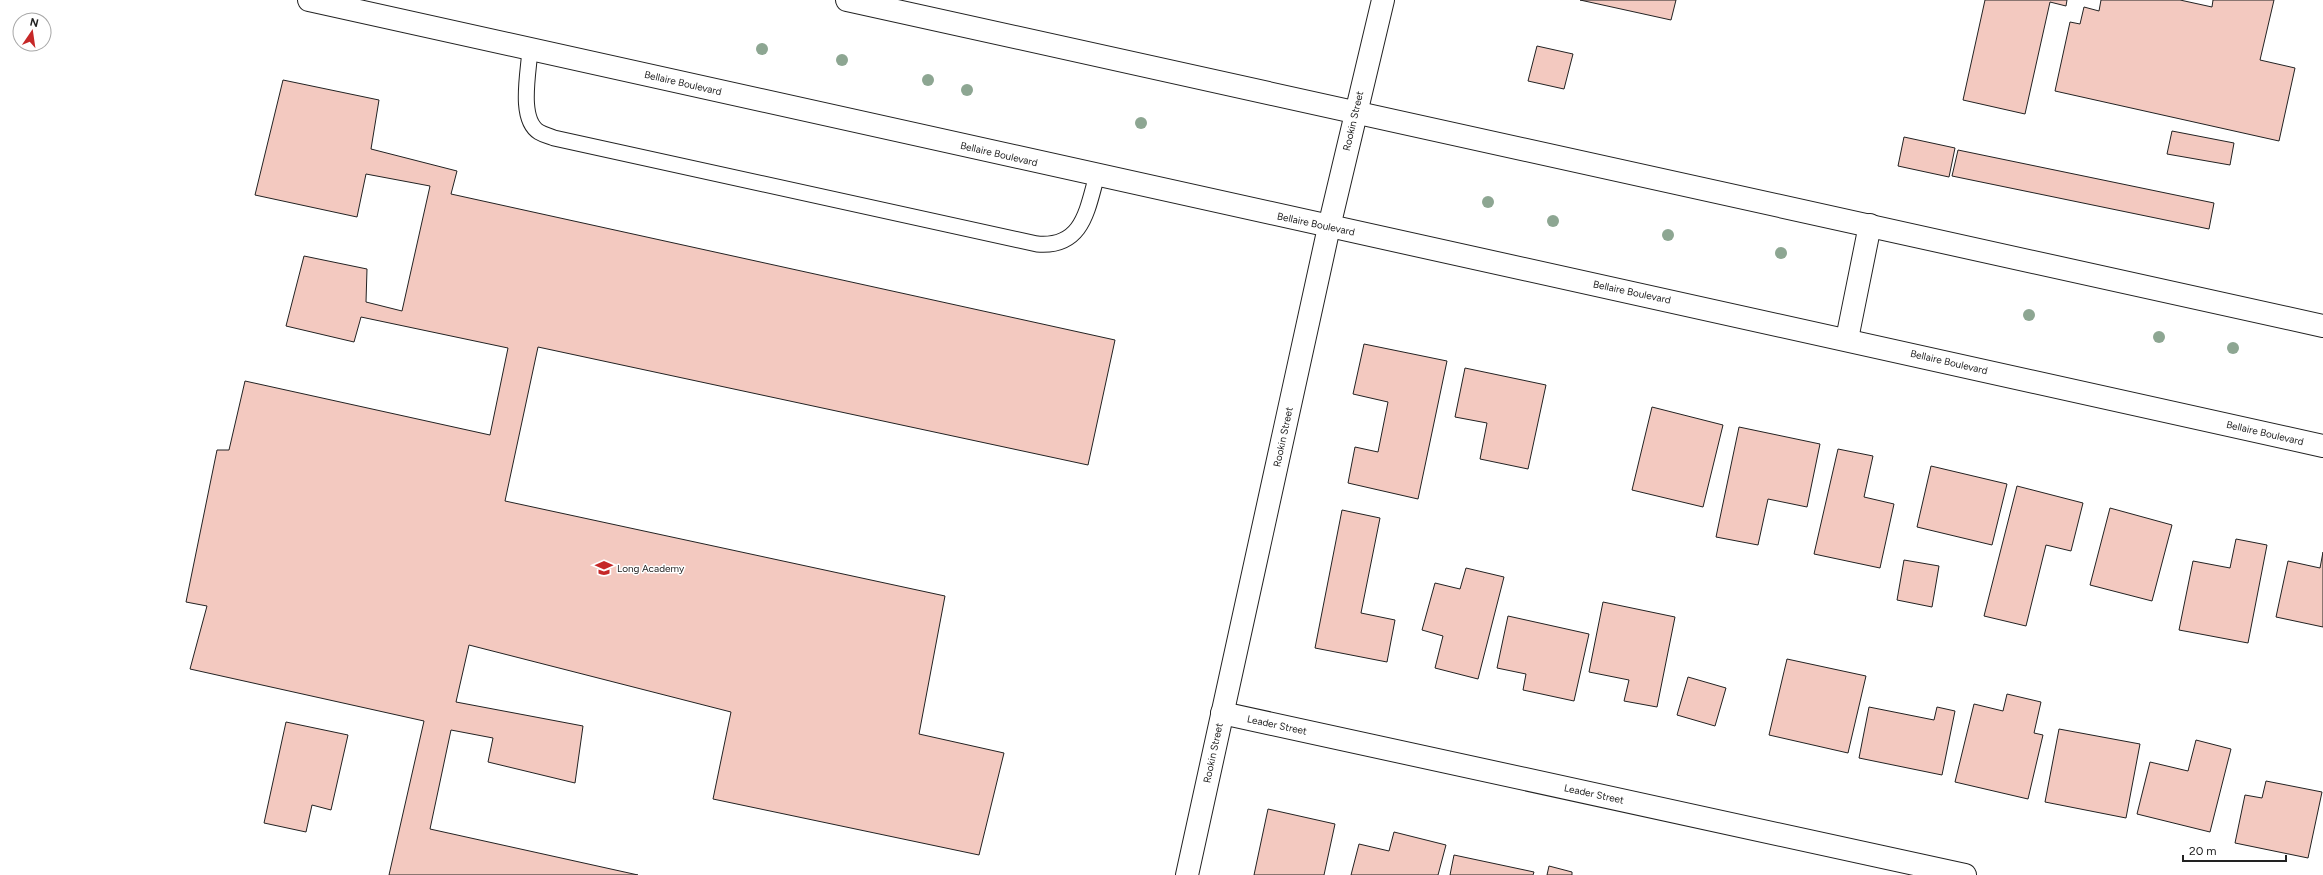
<svg xmlns="http://www.w3.org/2000/svg" width="2323" height="875" font-family="Figtree,sans-serif">
	<rect width="100%" height="100%" fill="#fff"/>
	<!-- building -->
	<g fill="#f3c9c0" stroke="#222">
		<path d="M1580,0h96l-5,20z"/>
		<path d="M1985,0h82l-1,6 -16,-4 -25,112 -62,-14z"/>
		<path d="M2101,0h79l32,7 1,-7h61l-14,60 35,8 -16,73 -224,-50 15,-69 10,2 4,-17 15,4z"/>
		<path d="M1537,46l36,8 -9,35 -36,-8z"/>
		<path d="M283,80l96,20 -8,49 86,22 -6,23 664,146 -27,125 -550,-118 -33,154 440,95 -26,138 85,19 -25,102 -266,-56 18,-87 -262,-67 -13,57 127,24 -8,57 -87,-21 5,-24 -42,-8 -21,99 208,46h-249l35,-154 -234,-52 17,-63 -21,-4 31,-152h12l16,-69 245,54 18,-87 -147,-31 -7,25 -68,-16 18,-70 63,13 -1,33 36,9 28,-125 -64,-12 -9,43 -102,-22z"/>
		<path d="M2172,131l62,12 -4,22 -63,-11z"/>
		<path d="M1904,137l51,11 -6,29 -51,-11z"/>
		<path d="M1958,150l256,53 -5,26 -257,-53z"/>
		<path d="M1364,344l83,17 -29,138 -70,-16 7,-36 23,5 10,-50 -35,-8z"/>
		<path d="M1465,368l81,17 -18,84 -48,-10 7,-36 -32,-6z"/>
		<path d="M1652,407l71,18 -20,82 -71,-17z"/>
		<path d="M1739,427l81,17 -13,63 -39,-8 -10,46 -42,-8z"/>
		<path d="M1838,449l35,7 -9,41 30,7 -14,64 -66,-14z"/>
		<path d="M1931,466l76,18 -15,61 -75,-18z"/>
		<path d="M2017,486l66,17 -12,48 -25,-6 -20,81 -42,-10z"/>
		<path d="M2110,508l62,17 -20,76 -62,-16z"/>
		<path d="M1342,510l38,8 -19,95 34,7 -8,42 -72,-14z"/>
		<path d="M2236,539l31,6 -19,98 -69,-13 14,-69 37,7z"/>
		<path d="M2323,552v75l-47,-10 12,-56 32,7z"/>
		<path d="M1904,560l35,6 -7,41 -35,-7z"/>
		<path d="M1466,568l38,9 -26,102 -43,-11 8,-32 -21,-6 13,-47 25,6z"/>
		<path d="M1603,602l72,15 -18,90 -33,-6 5,-21 -40,-8z"/>
		<path d="M1508,616l81,18 -15,67 -51,-11 3,-16 -29,-6z"/>
		<path d="M1787,659l79,17 -18,77 -79,-18z"/>
		<path d="M1688,677l38,11 -11,38 -38,-11z"/>
		<path d="M2007,694l34,8 -7,31 9,2 -15,64 -73,-17 19,-78 29,7z"/>
		<path d="M1869,707l65,13 3,-13 18,4 -13,64 -83,-17z"/>
		<path d="M286,722l62,13 -17,75 -19,-5 -6,27 -42,-9z"/>
		<path d="M2059,729l81,15 -14,74 -81,-16z"/>
		<path d="M2196,740l35,9 -21,83 -73,-18 13,-52 38,9z"/>
		<path d="M2266,781l56,11 -14,66 -73,-15 10,-48 17,3z"/>
		<path d="M1268,809l67,15 -11,51h-70z"/>
		<path d="M1394,832l52,13 -8,30h-87l8,-31 30,7z"/>
		<path d="M1454,855l80,17 -1,3h-83z"/>
		<path d="M1549,866l23,6v3h-25z"/>
	</g>
	<g fill="none" stroke-linecap="round" stroke-linejoin="round">
		<!-- lane casing -->
		<g stroke="#222" stroke-width="17">
			<path id="lane" d="M530,49c-1,22 -12,70 9,83 5,3 11,4 15,6l483,106c46,4 50,-34 60,-69"/>
		</g>
		<!-- street casing -->
		<g stroke="#222" stroke-width="24">
			<g id="street">
				<path d="M1222,713l743,162"/>
				<path d="M1187,875l142,-648"/>
			</g>
		</g>
		<!-- secondary casing -->
		<g stroke="#222" stroke-width="24">
			<path id="secondary" d="M1329,227l54,-227"/>
		</g>
		<!-- primary casing -->
		<g stroke="#222" stroke-width="24">
			<g id="primary">
				<path d="M309,0l2014,446"/>
				<path d="M847,0l1476,326"/>
				<path d="M1847,339l23,-114"/>
			</g>
		</g>
		<!-- lane -->
		<use href="#lane" stroke="#fff" stroke-width="15"/>
		<!-- street -->
		<use href="#street" stroke="#fff" stroke-width="22"/>
		<!-- secondary -->
		<use href="#secondary" stroke="#fff" stroke-width="22"/>
		<!-- primary -->
		<use href="#primary" stroke="#fff" stroke-width="22"/>
	</g>
	<!-- trees -->
	<g fill="#8da692">
		<circle cx="762" cy="49" r="6"/>
		<circle cx="842" cy="60" r="6"/>
		<circle cx="928" cy="80" r="6"/>
		<circle cx="967" cy="90" r="6"/>
		<circle cx="1141" cy="123" r="6"/>
		<circle cx="1488" cy="202" r="6"/>
		<circle cx="1553" cy="221" r="6"/>
		<circle cx="1668" cy="235" r="6"/>
		<circle cx="1781" cy="253" r="6"/>
		<circle cx="2029" cy="315" r="6"/>
		<circle cx="2159" cy="337" r="6"/>
		<circle cx="2233" cy="348" r="6"/>
	</g>
	<!-- icons -->
	<defs>
		<g id="school-bare" transform="scale(1.38)"><path d="M0-5L7-2L0 1L-7-2ZM-4 1L0 2.5L4 1V4Q0 6-4 4Z" fill="#c62828" stroke="#fff" stroke-width="2.5" paint-order="stroke"/></g>
	</defs>
	<g fill-rule="evenodd">
		<use href="#school-bare" x="604" y="568"/>
	</g>
	<g text-anchor="middle" dominant-baseline="central" stroke-width="3" stroke-linejoin="round" paint-order="stroke">
		<!-- street labels -->
		<g font-size="10" fill="#222" stroke="#fff">
			<text transform="translate(683 83) rotate(13)">Bellaire Boulevard</text>
			<text transform="translate(1353 121) rotate(-77)">Rookin Street</text>
			<text transform="translate(999 154) rotate(13)">Bellaire Boulevard</text>
			<text transform="translate(1316 224) rotate(12)">Bellaire Boulevard</text>
			<text transform="translate(1632 292) rotate(12)">Bellaire Boulevard</text>
			<text transform="translate(1949 362) rotate(13)">Bellaire Boulevard</text>
			<text transform="translate(2265 433) rotate(13)">Bellaire Boulevard</text>
			<text transform="translate(1283 437) rotate(-78)">Rookin Street</text>
			<text transform="translate(1277 725) rotate(12)">Leader Street</text>
			<text transform="translate(1213 753) rotate(-78)">Rookin Street</text>
			<text transform="translate(1594 794) rotate(12)">Leader Street</text>
		</g>
		<!-- poi labels -->
		<g font-size="10" fill="#222" stroke="#fff" text-anchor="start">
			<text x="617" y="568">Long Academy</text>
		</g>
	</g>
	<!-- north arrow -->
	<g transform="translate(32 32) rotate(13)"><circle r="19" fill="#ffffff" stroke="#a7a7a7"/>
	<path d="M0-3L7 15L0 10L-7 15Z" fill="#c62828"/>
	<text y="-6" font-size="11" font-weight="bold" text-anchor="middle" fill="#222222">N</text>
	</g>
	<!-- scale -->
	<path d="M2183 855v6h103v-6" fill="none" stroke="#222222" stroke-width="2"/>
	<text x="2189" y="855" font-size="12" fill="#222222" stroke="#ffffff" stroke-width="3" paint-order="stroke">20 m</text>
</svg>
